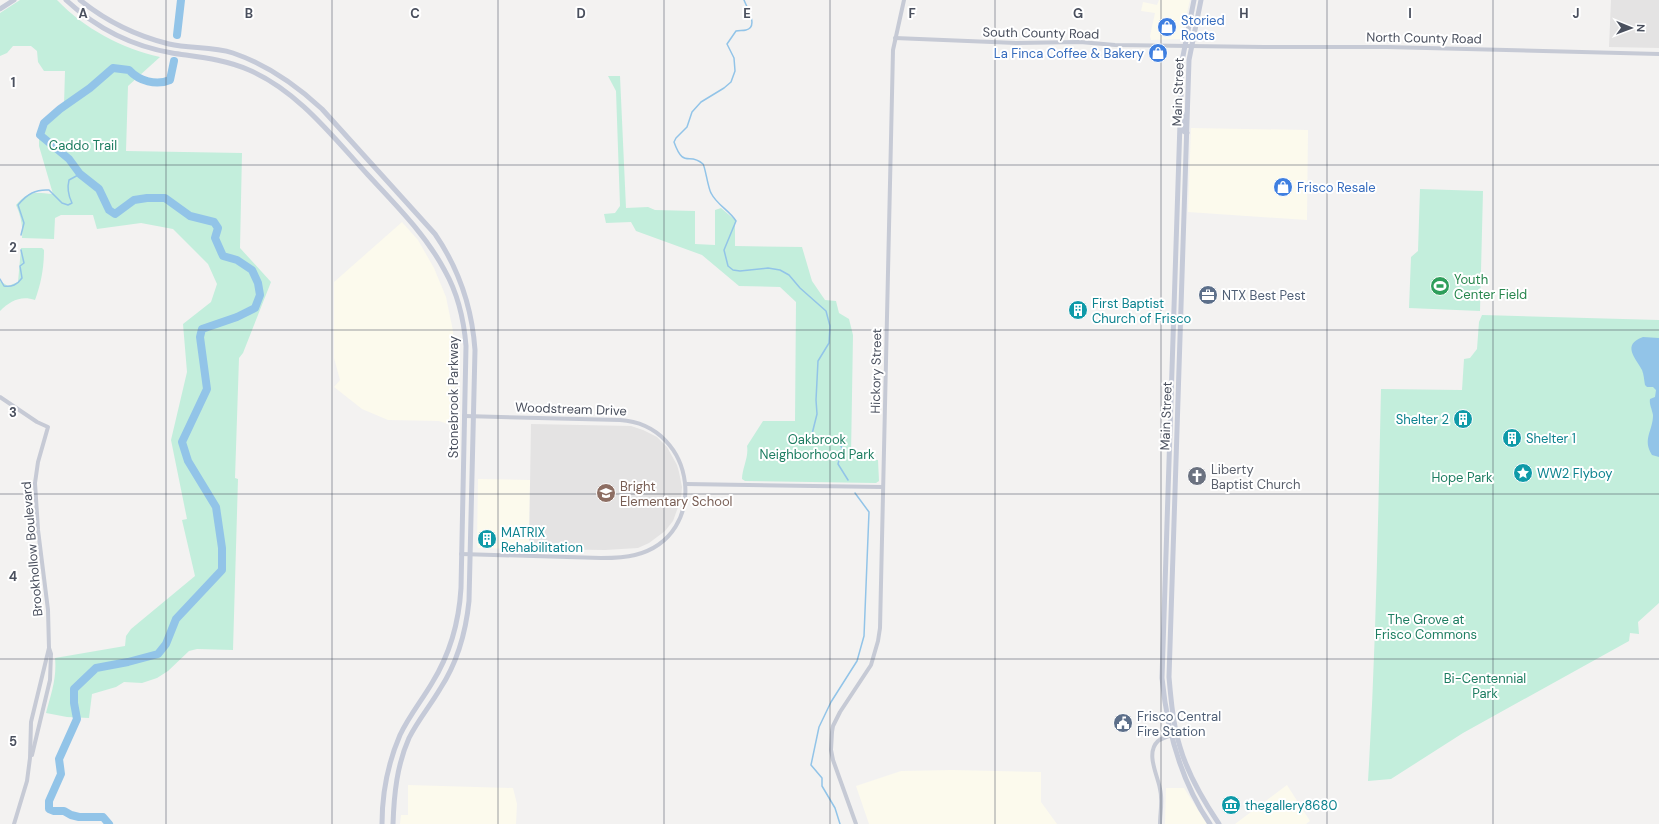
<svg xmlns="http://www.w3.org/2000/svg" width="1659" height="824" font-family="'DM Sans',sans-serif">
	<rect width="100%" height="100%" fill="#f3f2f1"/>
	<!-- commercial -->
	<g fill="#fcfaed">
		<path d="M1159,0h31l-9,39 -30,1 -1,-4 5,-23 -14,-2 2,-9 14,3z"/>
		<path d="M1191,128l117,2 -1,90 -119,-8z"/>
		<path d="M402,222l16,18 16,28 12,29 7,34 2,32v67l-7,-6 -9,-3 -51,-1 -26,-11 -28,-22 6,-7 -6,-22v-76z"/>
		<path d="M478,479l52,1 -1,69 -51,-1 -1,-4z"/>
		<path d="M952,770l89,2v30l16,22h-188l-13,-38 45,-15z"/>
		<path d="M408,785l105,3 4,16 -1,20h-116l1,-9h7z"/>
		<path d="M1287,785l23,36 -4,3h-71z"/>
		<path d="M1166,788h18l23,36h-42z"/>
	</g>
	<!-- education -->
	<g fill="#e4e3e3">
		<path d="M1611,0h48v48l-50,-1z"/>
		<path d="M531,424l100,2 12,4 14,7 10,10 10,18 2,7 3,15 -1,12 -8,22 -8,10 -16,12 -11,5 -33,2 -76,-1z"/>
	</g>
	<!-- green -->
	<g fill="#c3eedc">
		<path d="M20,0h37c28,29 64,48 103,57l-32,29 -2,65 116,2 -2,95 31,34 -28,71 -4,5 -4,120 3,1 -5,171 -36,-1 -8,2 -21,20 -11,7 -15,5 -18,-1 -8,5 -24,7 -3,24 -22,-1 -21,-4c5,-19 11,-35 9,-55l70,-12 1,-10 5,-7 64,-53 -13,-56 5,-1 -16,-79 16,-68 -4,-48 28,-22 6,-18 -9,-20 -35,-35 -32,-6 -44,6 -4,-14h-32l-6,3 -1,21 -32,-1c1,-12 -1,-22 -6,-33 13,-15 19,-12 37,-11l-14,-48v-20l25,-21 1,-34h-21l-6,-9 -1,-11 -6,-5h-18l-6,7 -7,3v-43z"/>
		<path d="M608,76h12l6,132 22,-1 7,3 40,1v33l20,1v-35l6,-2 14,12v26l67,1 10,34 13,19 11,1 3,12 10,6 4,16 -2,120 3,4 24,1 1,21 -3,2 -131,-2 -3,-2c0,-11 7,-22 5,-33l16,-25h32l1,-119 -16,-15 -41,-1 -37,-31 -66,-24 -5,-9 -25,1 -2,-9 11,-1 5,-7 -4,-115z"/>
		<path d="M1420,189l63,2 -3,120 -71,-3 2,-51 7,-6z"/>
		<path d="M21,248h21l2,2c0,18 -3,34 -9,50 -14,-5 -25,1 -35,11v-30l8,5 10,-4z"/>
		<path d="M1482,315l177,5v283l-21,19 1,12 -9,-1 -1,8 -166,92 -72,46 -23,2c8,-131 10,-261 13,-392l81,1 2,-31 6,-1 7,-9 2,-27z"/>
	</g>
	<!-- water -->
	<path fill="#92c4e8" d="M1643,337l16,1v119l-7,-2c-10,-16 1,-24 1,-40 -1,-6 -4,-11 -3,-16l5,-2 1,-7 -3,-3h-6l-2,-2c-1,-5 -1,-10 -3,-15 -6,-12 -21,-25 1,-33z"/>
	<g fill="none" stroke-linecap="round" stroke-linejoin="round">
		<!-- stream -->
		<g stroke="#92c4e8" stroke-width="1.5">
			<path d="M744,0c3,8 15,27 2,30 -3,1 -7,0 -10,1l-9,13 7,14 1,13 -4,11 -7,6 -23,14 -9,10 -5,15 -11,11 -2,4c10,28 15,9 29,22 2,2 5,24 8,29 6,12 18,17 25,28l-12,29 4,16 5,4 7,1 28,-3 12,2 9,5 11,13 26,23 4,15 -1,17 -11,18 -2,39 1,14 -5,20c8,10 24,1 30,14l-4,16 10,16"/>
			<path d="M21,235l3,-12 -6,-18c9,-11 18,-16 31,-15l13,13 6,2 4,-2c-4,-8 -5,-15 -3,-23l11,-6"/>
			<path d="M0,279l4,7c8,1 13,-1 18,-8l-2,-12 4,-3 -3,-13"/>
			<path d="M840,824l-5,-16 -13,-22v-8l-11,-13 8,-38 12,-25 26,-41 7,-25 5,-124 -14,-19"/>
		</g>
		<!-- river -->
		<g stroke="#92c4e8" stroke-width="8">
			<path d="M177,35l4,-35"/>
			<path d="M109,824l-6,-7h-24l-8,-2 -7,-4h-10l-5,-2v-8l12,-27 -2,-15 18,-40 -3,-16v-14l22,-21 32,-6 30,-8 8,-10 10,-25 46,-49v-22l-6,-41 -28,-46 -6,-19 25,-53 -7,-52 2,-8 35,-12 18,-9 5,-13 -2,-12 -6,-13 -15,-10 -14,-4 -8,-18 3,-10 -4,-6 -24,-6 -25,-18h-18l-13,2 -19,14 -6,-4 -10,-21 -19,-15 -11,-15 -29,-24 4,-12 16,-14 30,-21 23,-20 16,2c10,11 27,16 41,10l4,-19"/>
		</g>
		<!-- tertiary -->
		<g stroke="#c6cad5" stroke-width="4">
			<path d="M895,38l121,5 64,-1 35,3 149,2h123l272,7"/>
			<path d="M0,397l37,25 11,5 -10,35 -3,21 3,47 10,80 1,38 -18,74 -1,36 -3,23 -13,43"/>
			<path d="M686,484l197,3"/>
			<path d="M461,554l140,4c12,0 23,0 34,-3 76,-19 62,-130 -15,-135l-156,-4"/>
			<path d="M32,755l18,-75 1,-26 -2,-6"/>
			<path d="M856,824l-23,-64 -2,-10 1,-18 1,-6 7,-14 31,-47 7,-24 2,-13 13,-578 11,-50"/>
			<path d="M1160,824c0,-11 3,-24 0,-35 -2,-13 -15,-36 -2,-48 4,-3 11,-5 15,-6"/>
		</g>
		<!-- secondary -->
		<g stroke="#c5cad8" stroke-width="5">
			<path d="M66,0c30,28 65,46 106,53 26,4 52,6 77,17 50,22 83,66 119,105 28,30 58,60 77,96 13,23 19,50 21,75l-5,242c-2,34 -11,66 -29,95 -10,17 -23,33 -32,52 -12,28 -18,58 -18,89"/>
			<path d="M80,0c26,21 57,36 89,44 21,5 43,2 64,9 35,12 63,32 89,56l113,125c24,35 37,73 40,116l-6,251c-3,30 -12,62 -29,88 -10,17 -22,31 -31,49 -12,27 -15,56 -16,86"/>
			<path d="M1194,0l-12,61 -20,617c5,52 18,102 48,146"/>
			<path d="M1201,0l-12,60 -20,617c2,23 4,47 11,70 8,28 23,53 39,77"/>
			<path d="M0,9l14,-9"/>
			<path d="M1182,113l2,8 -1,10 4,2"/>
		</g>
	</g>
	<!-- grid -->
	<path fill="none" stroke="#4a505e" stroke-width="1" stroke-opacity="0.55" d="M166,0v824M332,0v824M498,0v824M664,0v824M830,0v824M995,0v824M1161,0v824M1327,0v824M1493,0v824M0,165h1659M0,330h1659M0,494h1659M0,659h1659"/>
	<!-- icons -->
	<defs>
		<g id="shop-disc" transform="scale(1)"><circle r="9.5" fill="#3f7fe0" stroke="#fff"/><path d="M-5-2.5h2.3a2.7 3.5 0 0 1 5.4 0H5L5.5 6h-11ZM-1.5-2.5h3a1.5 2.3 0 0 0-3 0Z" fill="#fff"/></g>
		<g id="stadium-disc" transform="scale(1)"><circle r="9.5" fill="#2e9e5b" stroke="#fff"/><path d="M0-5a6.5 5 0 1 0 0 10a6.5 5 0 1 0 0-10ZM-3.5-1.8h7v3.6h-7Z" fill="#fff"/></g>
		<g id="office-disc" transform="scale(1)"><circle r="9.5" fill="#5c6f8a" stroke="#fff"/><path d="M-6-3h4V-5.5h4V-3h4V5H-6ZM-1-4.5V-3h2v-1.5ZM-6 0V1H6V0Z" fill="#fff"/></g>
		<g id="building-disc" transform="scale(1)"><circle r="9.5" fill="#0f9aa8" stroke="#fff"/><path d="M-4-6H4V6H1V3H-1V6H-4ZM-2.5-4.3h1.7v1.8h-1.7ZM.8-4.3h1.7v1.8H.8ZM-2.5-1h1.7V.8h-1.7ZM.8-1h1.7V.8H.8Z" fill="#fff"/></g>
		<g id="sight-disc" transform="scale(1)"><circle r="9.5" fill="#0f9aa8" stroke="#fff"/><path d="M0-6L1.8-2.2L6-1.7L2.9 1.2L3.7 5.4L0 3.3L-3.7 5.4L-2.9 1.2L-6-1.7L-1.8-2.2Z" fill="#fff"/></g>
		<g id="church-disc" transform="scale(1)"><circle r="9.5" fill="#6b7280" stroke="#fff"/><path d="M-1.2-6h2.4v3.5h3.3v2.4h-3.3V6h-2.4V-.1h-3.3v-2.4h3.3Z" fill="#fff"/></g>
		<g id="school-disc" transform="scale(1)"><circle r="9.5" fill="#8d6e63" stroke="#fff"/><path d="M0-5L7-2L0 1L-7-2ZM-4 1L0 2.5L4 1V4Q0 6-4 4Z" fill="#fff"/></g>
		<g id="civic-disc" transform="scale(1)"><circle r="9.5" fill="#5c6f8a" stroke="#fff"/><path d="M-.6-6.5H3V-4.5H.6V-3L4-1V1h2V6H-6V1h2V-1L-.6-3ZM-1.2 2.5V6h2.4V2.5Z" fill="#fff"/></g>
		<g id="museum-disc" transform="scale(1)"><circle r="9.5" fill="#0f9aa8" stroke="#fff"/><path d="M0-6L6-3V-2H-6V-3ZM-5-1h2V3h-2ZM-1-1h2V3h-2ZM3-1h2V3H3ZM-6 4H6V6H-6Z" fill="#fff"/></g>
	</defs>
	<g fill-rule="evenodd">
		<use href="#shop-disc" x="1167" y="27"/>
		<use href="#shop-disc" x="1158" y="53"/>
		<use href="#shop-disc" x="1283" y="187"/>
		<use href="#stadium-disc" x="1440" y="286"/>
		<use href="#office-disc" x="1208" y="295"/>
		<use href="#building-disc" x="1078" y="310"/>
		<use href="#building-disc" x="1463" y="419"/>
		<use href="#building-disc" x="1512" y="438"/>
		<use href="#sight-disc" x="1523" y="473"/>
		<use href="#church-disc" x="1197" y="476"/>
		<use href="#school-disc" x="606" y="493"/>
		<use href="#building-disc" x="487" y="539"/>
		<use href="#civic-disc" x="1123" y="723"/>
		<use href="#museum-disc" x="1231" y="805"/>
	</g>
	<g text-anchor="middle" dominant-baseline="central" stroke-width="4" stroke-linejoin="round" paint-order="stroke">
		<!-- shop labels -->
		<g font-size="13" fill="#366cbe" stroke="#fff" text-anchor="start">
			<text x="1181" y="20">Storied<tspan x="1181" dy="15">Roots</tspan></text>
			<text x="1144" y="53" text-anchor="end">La Finca Coffee &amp; Bakery</text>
			<text x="1297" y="187">Frisco Resale</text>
		</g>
		<!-- street labels -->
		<g font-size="13" fill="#4a505e" stroke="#fff">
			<text transform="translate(1041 33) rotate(1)">South County Road</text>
			<text transform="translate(1424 38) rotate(1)">North County Road</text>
			<text transform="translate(1178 92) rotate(-88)">Main Street</text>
			<text transform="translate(876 371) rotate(-89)">Hickory Street</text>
			<text transform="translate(453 397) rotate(-90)">Stonebrook Parkway</text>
			<text transform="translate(571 409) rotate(2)">Woodstream Drive</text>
			<text transform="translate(1166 416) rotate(-88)">Main Street</text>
			<text transform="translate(32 549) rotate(-95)">Brookhollow Boulevard</text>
		</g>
		<!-- park labels -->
		<g font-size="13" fill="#1d7d61" stroke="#fff">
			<text x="83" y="145">Caddo Trail</text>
			<text x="817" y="439">Oakbrook<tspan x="817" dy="15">Neighborhood Park</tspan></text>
			<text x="1462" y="477">Hope Park</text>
			<text x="1426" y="619">The Grove at<tspan x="1426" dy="15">Frisco Commons</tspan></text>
			<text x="1485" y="678">Bi-Centennial<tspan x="1485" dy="15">Park</tspan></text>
		</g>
		<!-- leisure labels -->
		<g font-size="13" fill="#27864d" stroke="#fff" text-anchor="start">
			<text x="1454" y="279">Youth<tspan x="1454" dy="15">Center Field</tspan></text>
		</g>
		<!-- service labels -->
		<g font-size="13" fill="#4e5e75" stroke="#fff" text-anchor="start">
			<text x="1222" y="295">NTX Best Pest</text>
			<text x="1137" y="716">Frisco Central<tspan x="1137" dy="15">Fire Station</tspan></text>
		</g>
		<!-- culture labels -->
		<g font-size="13" fill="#0d838f" stroke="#fff" text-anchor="start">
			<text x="1092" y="303">First Baptist<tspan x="1092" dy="15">Church of Frisco</tspan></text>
			<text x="1449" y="419" text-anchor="end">Shelter 2</text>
			<text x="1526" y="438">Shelter 1</text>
			<text x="1537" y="473">WW2 Flyboy</text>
			<text x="501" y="532">MATRIX<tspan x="501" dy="15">Rehabilitation</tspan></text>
			<text x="1245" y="805">thegallery8680</text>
		</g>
		<!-- worship labels -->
		<g font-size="13" fill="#5b616d" stroke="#fff" text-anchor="start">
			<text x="1211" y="469">Liberty<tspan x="1211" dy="15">Baptist Church</tspan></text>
		</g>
		<!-- education labels -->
		<g font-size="13" fill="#785e54" stroke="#fff" text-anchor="start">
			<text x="620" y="486">Bright<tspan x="620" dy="15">Elementary School</tspan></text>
		</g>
	</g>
	<g font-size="13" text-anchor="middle" font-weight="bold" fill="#4a505e" stroke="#fff" stroke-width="4" stroke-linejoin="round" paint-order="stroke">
		<text x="83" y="18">A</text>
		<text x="249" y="18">B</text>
		<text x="415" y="18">C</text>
		<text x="581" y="18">D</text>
		<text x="747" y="18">E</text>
		<text x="912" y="18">F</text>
		<text x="1078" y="18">G</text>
		<text x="1244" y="18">H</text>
		<text x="1410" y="18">I</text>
		<text x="1576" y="18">J</text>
		<text x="13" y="87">1</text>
		<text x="13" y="252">2</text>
		<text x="13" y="417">3</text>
		<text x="13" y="581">4</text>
		<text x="13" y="746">5</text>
	</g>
	<!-- north arrow -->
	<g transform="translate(1631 28) rotate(91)" stroke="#ffffff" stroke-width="3" paint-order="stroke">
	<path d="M0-3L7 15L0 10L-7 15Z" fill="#4a505e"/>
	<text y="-6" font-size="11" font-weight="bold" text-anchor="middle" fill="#4a505e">N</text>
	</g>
</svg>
